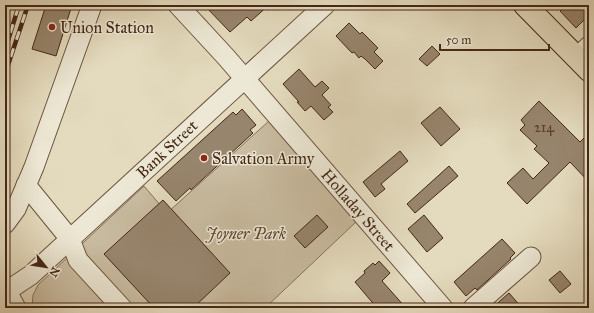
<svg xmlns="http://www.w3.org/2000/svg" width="594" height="313" font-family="'IM FELL Great Primer',serif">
	<rect width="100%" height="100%" fill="#e4dbbe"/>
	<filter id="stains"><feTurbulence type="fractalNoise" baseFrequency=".005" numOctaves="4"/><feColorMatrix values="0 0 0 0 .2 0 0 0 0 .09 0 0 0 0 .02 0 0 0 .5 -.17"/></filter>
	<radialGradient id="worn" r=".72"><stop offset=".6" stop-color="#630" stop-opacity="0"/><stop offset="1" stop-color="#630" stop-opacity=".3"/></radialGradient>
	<!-- green -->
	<path fill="#c9bca1" stroke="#86725c" d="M269,121l88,100 -92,87h-233l1,-13 5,-10 106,-99 23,27z"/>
	<!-- building -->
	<g fill="#97856d" stroke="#442716">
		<path d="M46,5h26l-16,51 -24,-7z"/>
		<path d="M204,5h65l-18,16 -4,-4 -17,15z"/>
		<path d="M567,5h15l7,7v3l-13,13 -16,-17z"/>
		<path d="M349,23l11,11 2,-2 16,16 -4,4 9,9 -8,8 -10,-10 -4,-3 -2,2 -5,-6 -2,1 -16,-17z"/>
		<path d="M432,46l8,8 -13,12 -8,-7z"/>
		<path d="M299,69l16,18 7,-6 7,7 -7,7 9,10 -3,2 5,5 -9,8 -13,-14 -6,5 -8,-9h2l-16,-18z"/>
		<path d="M539,101l41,41 9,-9v49l-19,-20 -43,42 -20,-21 16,-15 10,11 16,-16 -15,-14 3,-3 -17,-16 5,-5 -4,-5z"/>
		<path d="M440,107l20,22 -19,17 -20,-23z"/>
		<path d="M242,109l14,16 -6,5 3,3 -62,57 -1,-2 -14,13 -19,-20 76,-69 3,3z"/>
		<path d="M400,151l8,10 -27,23 4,5 -10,8 -12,-15z"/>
		<path d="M449,166l9,10 -43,37 -8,-9z"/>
		<path d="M163,200l67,73 -37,35h-39l-50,-54z"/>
		<path d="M317,215l11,12 -23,21 -11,-12z"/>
		<path d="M424,215l19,23 -16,14 -19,-23z"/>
		<path d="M502,239l13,14 -5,5 1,1 -34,31 -2,-2 -9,8 -12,-14z"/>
		<path d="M379,261l11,12 -8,8 24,27h-29l-22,-26 10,-9 -1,-2 9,-8 2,2z"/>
		<path d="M560,271l11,13 -11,9 -11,-13z"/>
		<path d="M509,293l13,15h-30z"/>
	</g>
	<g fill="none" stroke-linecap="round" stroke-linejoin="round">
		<!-- minor casing -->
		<g stroke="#6c5440" stroke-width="21">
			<g id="minor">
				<path d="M178,5l48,52 217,251"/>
				<path d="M577,57l12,-11"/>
				<path d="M26,185l44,54 8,21 44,48"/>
				<path d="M5,224l11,-15 18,-42 58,-162"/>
				<path d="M5,288l11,20"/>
				<path d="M7,291l24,-16 294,-270"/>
				<path d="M473,308l58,-51"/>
			</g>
		</g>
		<!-- major casing -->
		<g stroke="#442716" stroke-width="24">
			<path id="major" d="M525,5l64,65"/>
		</g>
		<!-- minor -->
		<use href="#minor" stroke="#ede8d5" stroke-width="19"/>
		<!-- major -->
		<use href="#major" stroke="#e4dbbe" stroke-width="22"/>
		<!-- rail casing -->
		<g stroke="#442716" stroke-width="4.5">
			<g id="rail">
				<path d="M5,50l14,-45"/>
				<path d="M5,74l23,-69"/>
			</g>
		</g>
		<!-- rail -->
		<use href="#rail" stroke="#ede8d5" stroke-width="3" stroke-dasharray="9" stroke-linecap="butt"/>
	</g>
	<!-- markers -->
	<g fill="#8f2418" stroke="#ede8d5" stroke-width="1.5">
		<circle cx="52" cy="27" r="4"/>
		<circle cx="204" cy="158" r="4"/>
	</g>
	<g text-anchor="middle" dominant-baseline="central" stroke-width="3" stroke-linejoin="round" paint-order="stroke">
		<!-- number labels -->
		<g font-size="14" fill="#593e2c">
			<text x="544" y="127">214</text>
		</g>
		<!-- poi labels -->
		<g font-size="16" fill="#442716" stroke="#ede8d5" text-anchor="start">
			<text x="60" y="27">Union Station</text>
			<text x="212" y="158">Salvation Army</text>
		</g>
		<!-- street labels -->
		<g font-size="16" fill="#442716" stroke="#ede8d5">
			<text transform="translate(167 149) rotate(-43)">Bank Street</text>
			<text transform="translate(358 210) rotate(49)">Holladay Street</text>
		</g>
		<!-- park labels -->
		<g font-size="16" font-style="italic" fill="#5f4532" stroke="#ede8d5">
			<text x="246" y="233">Joyner Park</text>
		</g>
	</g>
	<!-- margin -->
	<rect width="594" height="313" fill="none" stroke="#e4dbbe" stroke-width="20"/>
	<rect x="6" y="6" width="582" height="301" fill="none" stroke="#442716" stroke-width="2"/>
	<rect x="10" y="10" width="574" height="293" fill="none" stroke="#442716"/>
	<!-- north arrow -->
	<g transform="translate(46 267) rotate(120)" stroke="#ede8d5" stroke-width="3" paint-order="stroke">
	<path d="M0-3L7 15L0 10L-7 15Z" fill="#442716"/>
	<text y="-6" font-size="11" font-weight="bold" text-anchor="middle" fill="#442716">N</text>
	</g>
	<!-- scale -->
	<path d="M440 44v6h109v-6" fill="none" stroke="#442716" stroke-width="2"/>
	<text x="446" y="44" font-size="12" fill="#442716" stroke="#ede8d5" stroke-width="3" paint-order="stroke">50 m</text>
	<rect width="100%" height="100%" filter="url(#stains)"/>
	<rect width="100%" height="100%" fill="url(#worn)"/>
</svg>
